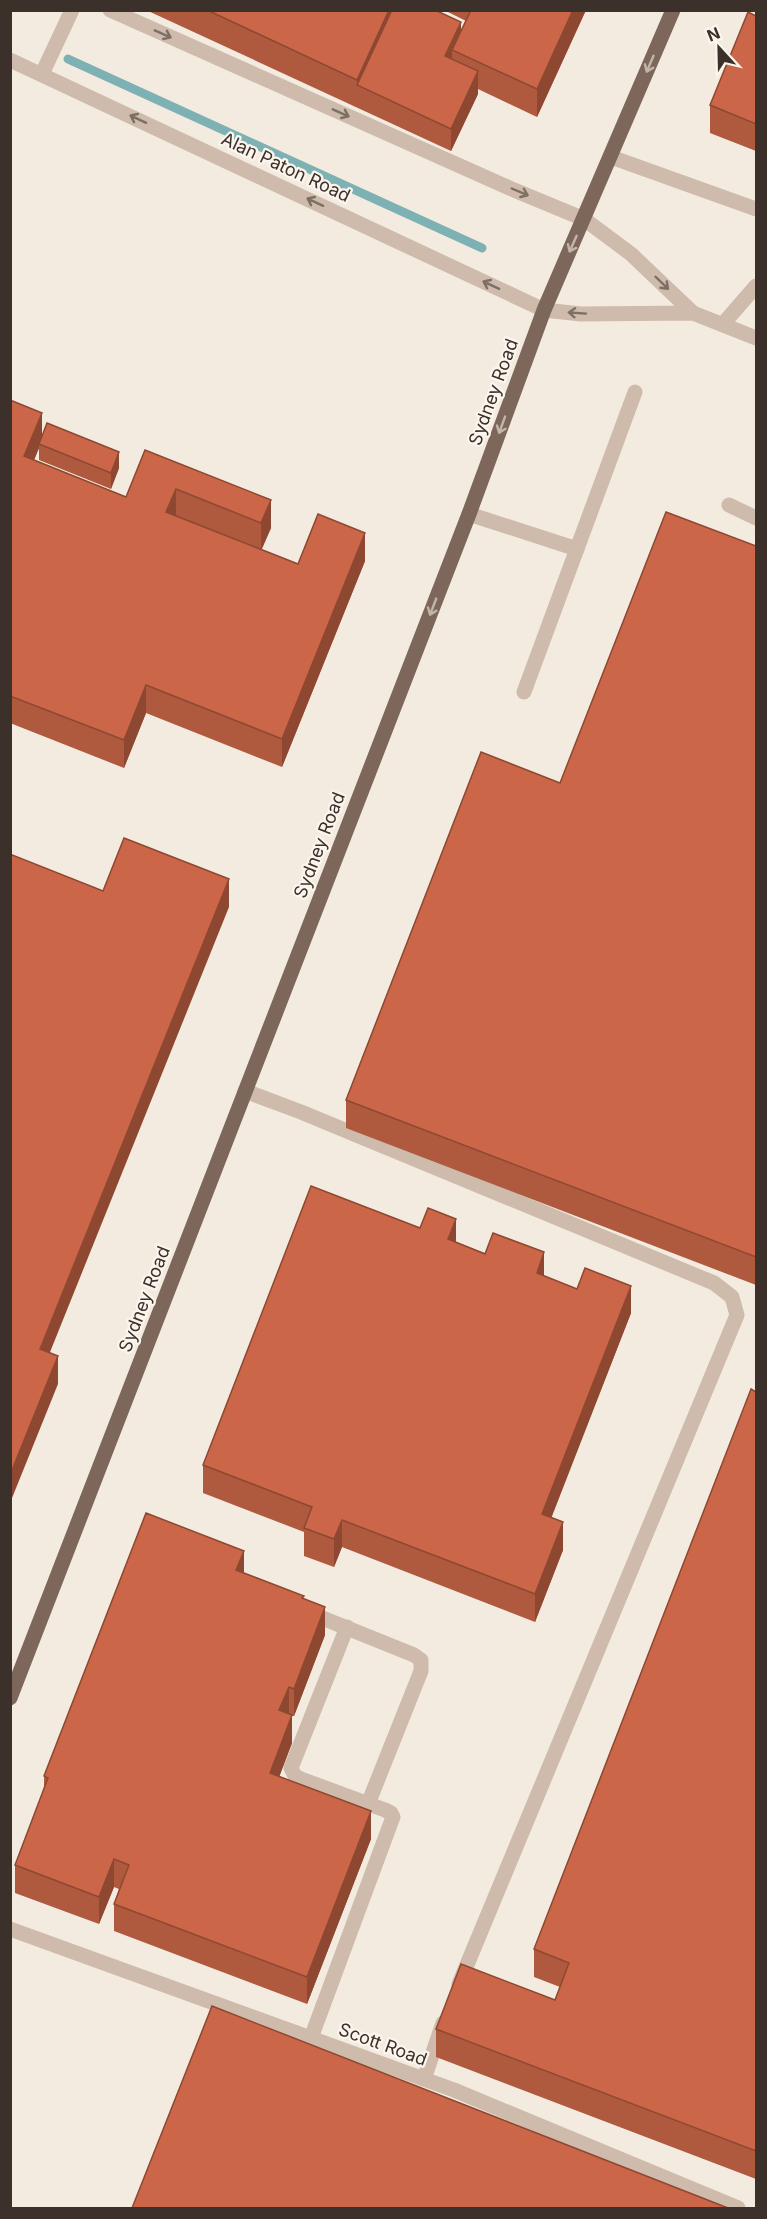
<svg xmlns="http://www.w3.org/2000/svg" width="767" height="2219" font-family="Inter,sans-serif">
	<rect width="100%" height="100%" fill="#f4ebe0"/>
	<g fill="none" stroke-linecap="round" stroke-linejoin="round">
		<!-- stream -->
		<path stroke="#7eb1b3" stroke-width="9" d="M68,59l414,189"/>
		<!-- minor -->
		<g stroke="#cebbab" stroke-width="15">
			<path d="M110,10l404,180 70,29 47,35 62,59"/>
			<path d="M10,60l534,250 37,4 112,-1 63,25"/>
			<path d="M42,74l30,-64"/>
			<path d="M611,157l145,52"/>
			<path d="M723,324l33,-38"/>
			<path d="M729,505l27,13"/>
			<path d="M469,514l108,35"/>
			<path d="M524,692l111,-300"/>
			<path d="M245,1091l56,21 413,171 18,14 5,18 -278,669"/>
			<path d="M305,1611l109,44 7,5v11l-53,133"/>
			<path d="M10,1929l444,161 284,118"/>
			<path d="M311,2038l82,-221 -2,-4 -6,-3 -84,-31 -6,-3 -4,-8 56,-141"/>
			<path d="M424,2079l19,-56"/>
		</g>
		<!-- major -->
		<path stroke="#7d675b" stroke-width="15" d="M10,1698l459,-1184 75,-204 129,-300"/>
	</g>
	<!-- wall -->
	<g fill="#af593e">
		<path d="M146,10h296l-2,3 21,17 5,-9 -22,-11h142l-49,107 -59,-28v5l-27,57z"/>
		<path d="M756,16v135l-46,-18v-28z"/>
		<path d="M10,400l32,36 77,32 -8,21 -72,-29v-12l-5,12 92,37 19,-47 126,78 -10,22 37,14 67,-3 -83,206 -136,-54 -22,55 -114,-45z"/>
		<path d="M756,546v739l-410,-157v-28l214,-317z"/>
		<path d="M456,1242l88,34 87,37 -80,204 12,33 -28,72 -193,-75 -8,20 -30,-11v-24l-101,-39v-28z"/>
		<path d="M756,1392v787l-320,-122v-28l119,-29 5,-13 -26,-10v-28z"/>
		<path d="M244,1573l60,26 21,36 -31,81h-2v27l-13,34 92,62 -64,165 -193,-73v-27l5,-15 -5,-2 -15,37 -84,-31v-28l29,-77v-12z"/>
	</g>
	<!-- shaded-wall -->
	<g fill="#8e4832">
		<path d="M389,10h9l-41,75v-5z"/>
		<path d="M573,10h13l-49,107v-28z"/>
		<path d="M461,22v23l-9,5v14l-7,-8z"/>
		<path d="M478,71v23l-27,57v-22z"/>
		<path d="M42,413v27l-3,4v4l-15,36v-28z"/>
		<path d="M119,452v16l-8,21v-16z"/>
		<path d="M176,489v28l-10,-5z"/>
		<path d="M271,500v28l-10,23v-28z"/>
		<path d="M365,533v28l-83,206v-28z"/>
		<path d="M146,685v28l-22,55v-28z"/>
		<path d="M229,879v28l-189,470v-28z"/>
		<path d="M456,1219v28l-8,-8z"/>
		<path d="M544,1252v28l-7,-7z"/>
		<path d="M631,1286v27l-89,229v-28z"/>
		<path d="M58,1356v28l-48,119v-28z"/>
		<path d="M342,1520v27l-8,20v-28z"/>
		<path d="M563,1522v28l-28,72v-28z"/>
		<path d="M244,1551v27l-8,-8z"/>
		<path d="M325,1607v28l-31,81v-27z"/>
		<path d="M289,1687v28l-10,-5z"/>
		<path d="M292,1715v28l-22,58v-28z"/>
		<path d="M371,1811v28l-64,165v-27z"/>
		<path d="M114,1859v28l-15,37v-27z"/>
	</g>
	<!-- building -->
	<g fill="#cb6748" stroke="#8e4832" stroke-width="1.5">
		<path d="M207,10h182l-32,70z"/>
		<path d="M392,10h43l26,12 -16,34 33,15 -27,58 -94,-44z"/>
		<path d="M471,10h102l-36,79 -85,-39z"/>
		<path d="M748,12l8,4v108l-46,-19z"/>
		<path d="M10,400l32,13 -18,43 102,41 19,-47 126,50 -10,23 -85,-34 -10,23 132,52 20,-50 47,19 -83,206 -136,-54 -22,55 -114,-44z"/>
		<path d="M47,423l72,29 -8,21 -72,-29z"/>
		<path d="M666,512l90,34v711l-410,-157 135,-348 79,31z"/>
		<path d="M124,838l105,41 -189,470 18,7 -48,119v-621l93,37z"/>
		<path d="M311,1186l109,42 8,-20 28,11 -8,20 37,15 8,-21 51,19 -7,21 40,16 8,-21 46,18 -89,228 21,8 -28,72 -193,-74 -8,19 -30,-11 8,-21 -109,-42z"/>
		<path d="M751,1389l5,3v759l-320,-122 25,-65 94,36 14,-37 -35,-14z"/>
		<path d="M146,1513l98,38 -8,19 68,26 -2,2 23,9 -31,82 -5,-2 -10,23 13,5 -22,58 101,38 -64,166 -193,-73 15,-39 -15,-6 -15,38 -84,-32 33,-87 -4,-2z"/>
		<path d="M212,2006l516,202h-596z"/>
	</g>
	<!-- one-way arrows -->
	<defs><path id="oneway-shaft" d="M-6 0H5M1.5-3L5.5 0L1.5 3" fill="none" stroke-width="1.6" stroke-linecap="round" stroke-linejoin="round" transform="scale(1.5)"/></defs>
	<g stroke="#7d6f64">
		<use href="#oneway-shaft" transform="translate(163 34) rotate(24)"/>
		<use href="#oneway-shaft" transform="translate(341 113) rotate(24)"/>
		<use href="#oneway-shaft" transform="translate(138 119) rotate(-155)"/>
		<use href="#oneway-shaft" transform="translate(520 192) rotate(23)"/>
		<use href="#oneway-shaft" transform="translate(315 202) rotate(-155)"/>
		<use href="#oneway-shaft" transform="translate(662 283) rotate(44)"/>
		<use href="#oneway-shaft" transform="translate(491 285) rotate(-155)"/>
		<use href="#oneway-shaft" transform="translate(577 313) rotate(-176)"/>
	</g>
	<g stroke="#c2b5ab">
		<use href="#oneway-shaft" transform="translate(650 64) rotate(113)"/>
		<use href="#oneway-shaft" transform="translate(573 244) rotate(114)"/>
		<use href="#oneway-shaft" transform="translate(502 425) rotate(110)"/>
		<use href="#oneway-shaft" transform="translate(433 607) rotate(111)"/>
	</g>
	<g text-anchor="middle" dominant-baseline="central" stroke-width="4.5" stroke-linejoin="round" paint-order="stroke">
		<!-- street labels -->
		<g font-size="18" fill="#3b302a" stroke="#fbf5ed">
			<text transform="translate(286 167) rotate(25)">Alan Paton Road</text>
			<text transform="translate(493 392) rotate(-70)">Sydney Road</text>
			<text transform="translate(319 845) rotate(-69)">Sydney Road</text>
			<text transform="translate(144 1299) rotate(-69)">Sydney Road</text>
			<text transform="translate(383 2044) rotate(20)">Scott Road</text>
		</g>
	</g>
	<!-- border -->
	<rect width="767" height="2219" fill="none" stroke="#3b302a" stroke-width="24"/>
	<!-- north arrow -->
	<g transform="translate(719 48) rotate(338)" stroke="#fbf5ed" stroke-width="4.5" paint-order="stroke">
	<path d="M0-4.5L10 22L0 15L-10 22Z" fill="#3b302a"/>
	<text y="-9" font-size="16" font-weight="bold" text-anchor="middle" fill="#3b302a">N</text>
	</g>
</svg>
